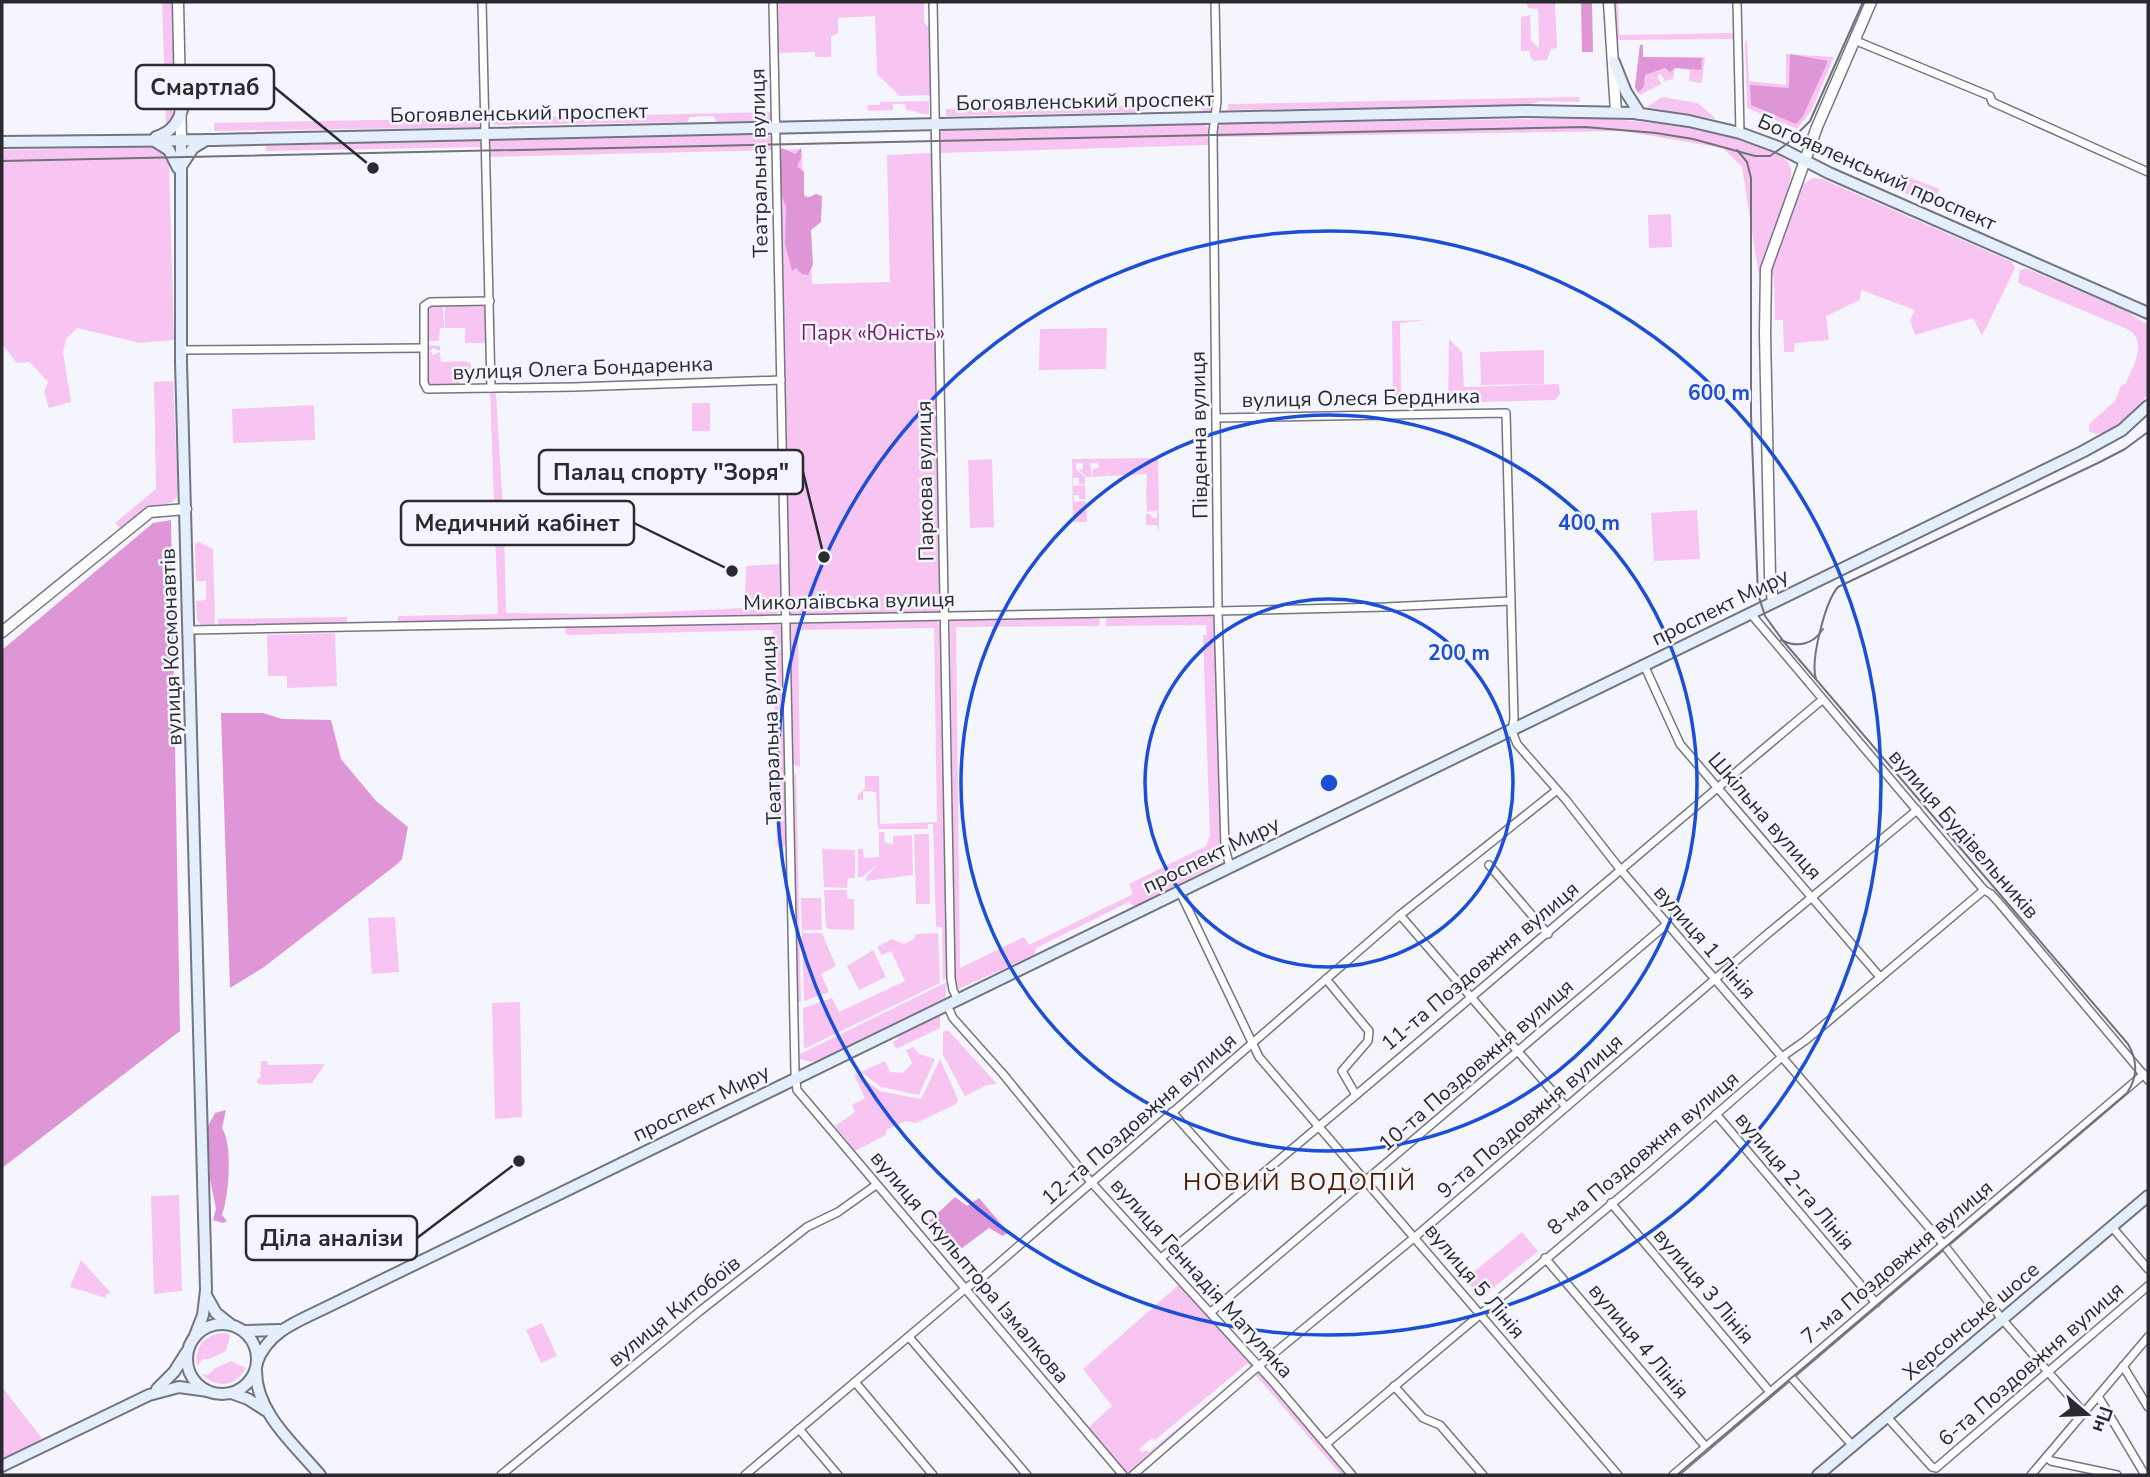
<svg xmlns="http://www.w3.org/2000/svg" width="2150" height="1477" font-family="'Nunito Sans',sans-serif">
	<rect width="100%" height="100%" fill="#f4f5fd"/>
	<!-- green -->
	<g fill="#f8c5f2" fill-rule="evenodd">
		<path d="M162,2h10l4,107 -4,11 -6,5z"/>
		<path d="M778,2h146v20l6,7 1,66 -31,1 -23,-22 -2,-58 -37,2v15l-7,4v20h-16v-5l-36,1z"/>
		<path d="M1520,2h35l2,46 -6,1 -4,11 -13,1 -4,-4v-6h-9v-34l9,-2 1,26 8,7 -1,-39 -10,-1 -1,-5z"/>
		<path d="M1612,2h6l1,33 113,-2 3,6 -120,1z"/>
		<path d="M1745,41h2l2,40 37,4v-31l48,3 -23,54 -14,18 -50,-21z"/>
		<path d="M1640,45h3v12h62l-3,24 -2,2 -11,-2 1,-11 -15,-2 -2,11 -8,2 -4,-7 -4,2 4,8 -21,11 -5,-8z"/>
		<path d="M1579,97l1,5 -39,-1 -14,4 -299,5v-6h4z"/>
		<path d="M1662,97l36,6 18,16 -69,-12z"/>
		<path d="M929,101v13c-9,1 -14,-4 -23,-4l-1,-6h-12v6l-25,1 -1,-6h13v-3z"/>
		<path d="M1153,105h62l-2,6h-11l-1,-5h-47l-14,6 -194,4v-7z"/>
		<path d="M774,112l-1,7 -3,2 -53,1 -4,-6 -23,1 -3,5 -193,3 -3,-7z"/>
		<path d="M482,118l-1,8 -2,1 -265,4v-8z"/>
		<path d="M1594,118c32,1 190,15 197,51 3,16 -27,84 -32,107l-17,-109 -19,-19 -100,-17 -407,6 1,-8 4,-5z"/>
		<path d="M1204,124l4,3v18l-269,8v-19l4,-5z"/>
		<path d="M767,134l4,3v13l-282,7v-14l3,-3z"/>
		<path d="M479,139l4,3 1,5 -218,4v-5z"/>
		<path d="M153,147l11,5 5,12 5,176 -34,3 -63,-15 -11,11 -3,13 8,50 -22,6 -5,-16 4,-10 -18,-20 -13,1 -15,-19v-194z"/>
		<path d="M802,149l1,47h6l3,88 78,-2 -3,-127 44,-2 10,455 -2,4 -147,3 -3,-2 -10,-463z"/>
		<path d="M1903,175l37,14 -8,13 -5,1 -32,-14v-4z"/>
		<path d="M1813,178l9,1 190,83 3,6 -33,68 -9,-18 -58,17 -5,-15 5,-10 -54,-20 -1,10 -34,16 3,24 -34,3 -1,9h-10l-1,-32h-8l-1,-42 -5,-4 4,-17 29,-72z"/>
		<path d="M1671,214l1,33 -23,1 -1,-33z"/>
		<path d="M2025,268l99,42 24,15v69c-11,14 -42,50 -59,37v-7l26,-23 6,-15 5,-3c7,-17 23,-42 1,-54l-109,-46 2,-12z"/>
		<path d="M485,304l1,39h-21v-7l2,-1h-2v-7h-10l-1,-4v4h-9v-22z"/>
		<path d="M429,306h14l1,22h-4l-1,13h-11z"/>
		<path d="M1427,320l-27,3 1,72 3,3 41,-1v6l-52,2 -1,-84z"/>
		<path d="M1107,328l-1,41 -67,1 1,-41z"/>
		<path d="M1449,339l13,13 2,35 95,-3 1,10 -5,6 -107,3z"/>
		<path d="M428,345l12,1v5l-7,-3 -3,3 3,4 7,-3 1,10 24,-1 6,3v10h-12v11l-30,1z"/>
		<path d="M1544,350v34l-63,1 -1,-33z"/>
		<path d="M173,381l5,113c-6,15 -19,7 -29,14 -10,5 -19,15 -27,22l-7,-7 41,-34 -2,-107z"/>
		<path d="M490,391l6,2 8,134 2,86 109,1 130,-6 1,-42 35,-2 1,44 -6,7 -378,8v-7l100,-2z"/>
		<rect x="692" y="403" width="18" height="28"/>
		<path d="M314,405l1,35 -82,3 -1,-34z"/>
		<path d="M1158,458l1,73 -2,-6h-11v-11h5l1,4h5v-8l-10,2 -1,-14h5l-5,-1 1,-23 -39,2v-5l-1,5 -14,1v-8l6,-1 -1,-5h-8l2,14h-6l-7,-8h4v-6h-7v6l9,8v7h-6v-6h-6v8l12,-1 1,14h-7v-4h-5v7l12,-1 1,21h-14l-1,-63z"/>
		<path d="M992,459l2,68 -24,1 -2,-68z"/>
		<path d="M1697,510l3,49 -46,2 -3,-48z"/>
		<path d="M199,542l14,7 2,76h-14l-4,-5 -1,-19 10,-1v-19h-10l-1,-37z"/>
		<path d="M1214,614l3,2 3,237 -5,12 -80,42 -6,-5 -93,46 -2,7 -76,34 -3,-14 -5,-354 145,-5 5,4 -1,6 -143,1 4,341 64,-31 5,8 104,-51 -4,-10 77,-38 4,-11 -7,-200h3v-10l-101,1 2,-10z"/>
		<path d="M347,617v5l-4,3h-125v-6z"/>
		<path d="M932,620l6,2 3,7 6,349 -4,3 -1,-54h-6l-3,-103h-5v5h-50l-2,-37 -13,-1v9h-6l1,-5 7,-7v-12h14l1,48 57,-2 -3,-194 -136,2 2,137 -8,-3 -3,-136 2,-5z"/>
		<path d="M777,623l5,4 4,219h-9l-4,-216 -207,5 -1,-8z"/>
		<path d="M335,633l2,53 -50,2v-12h-19l-1,-41z"/>
		<path d="M796,773l5,229h-3l-4,-226z"/>
		<path d="M879,832h5l1,11 8,1v-8l19,-1 1,40 -47,6v-4l12,-13 -16,13h-4v-28h5l1,9 15,-1z"/>
		<path d="M914,834h15l1,70h-14z"/>
		<path d="M822,849l33,1v28h-7l-1,10 -23,-1z"/>
		<path d="M824,890h23v9h7v31l-25,-1 -3,-2z"/>
		<path d="M801,898h20l1,32h-19v3h19l14,33 -15,8 8,18 -25,9z"/>
		<path d="M395,917l4,55 -27,2 -4,-56z"/>
		<path d="M938,931l2,52 -136,66 -1,-41 29,-10 7,14 66,-31 -14,-30 -9,4 -5,-8 15,-8 12,5 10,-5 2,-5 22,-1z"/>
		<path d="M873,950l13,27 -27,13 -12,-24z"/>
		<path d="M947,982l-2,16 -127,63 -8,1 -10,-3v-5z"/>
		<path d="M520,1002l2,115 -27,2 -3,-116z"/>
		<path d="M940,1016v12l-44,21 -3,-7 5,-3 1,-4z"/>
		<path d="M948,1030l49,54 -10,1 -22,11 -22,-41v-23z"/>
		<path d="M913,1047l6,7 16,5 -16,36 -38,-8 -20,-15 24,-11 5,11 13,1 9,-10 -6,-13z"/>
		<path d="M940,1059l18,40 -2,5 -40,19 -10,-2 -20,9v5l-31,16 -20,-25 20,-14 -3,-7 13,-7 -11,-23 3,-1 23,17 41,8z"/>
		<path d="M261,1061h6l1,4 57,-1 -13,19 -50,2 -5,-2v-3l3,-2z"/>
		<path d="M179,1195l3,96 -28,3 -3,-98z"/>
		<path d="M1522,1232l16,19 -57,47 -16,-19z"/>
		<path d="M81,1260l30,33 -5,1v4l-36,-11z"/>
		<path d="M1182,1282l72,84 -124,109 -3,-1 -39,-46 24,-22 -29,-37zM1248,1363l3,5 -102,84 -3,-2 -4,3 -3,-4 13,-11 3,2z"/>
		<path d="M542,1323l15,33 -16,7 -15,-33z"/>
		<path d="M226,1333l4,2 -4,16 -17,8h-6l-6,7c-3,-20 9,-33 29,-33z"/>
		<path d="M231,1361l15,7c-10,19 -30,21 -45,6l7,1 6,-6z"/>
		<path d="M1258,1371l3,1 88,103h-8l-86,-101z"/>
		<path d="M2,1387l39,50 -1,3 -38,19z"/>
	</g>
	<!-- forest -->
	<g fill="#de96d7">
		<path d="M1581,2l11,1 1,49h-11z"/>
		<path d="M1640,45h3v12l59,1 -1,12 -26,-2 -5,4 -5,-4 -20,7 -1,11 -6,7 -3,-6z"/>
		<path d="M1790,54l38,7 -25,55 -7,8 -45,-19 -1,-20 39,3z"/>
		<path d="M782,148l13,6 6,-6v10l-4,8 7,6v23l3,3 9,-4 6,2 -1,26 -10,8 2,34 -5,11 -6,-1 -6,-6 -4,3 -7,-27 1,-37 -4,-10 -3,-44z"/>
		<path d="M171,520l9,511 -178,137v-518l151,-127z"/>
		<path d="M221,713h42l19,6 49,1 10,39 35,42 32,26 -6,32 -6,6 -132,102 -34,21z"/>
		<path d="M226,1110l-4,18c11,16 7,69 0,87l5,6 -4,2 -10,-3 3,-11 -6,-30 -2,-53 7,-13z"/>
		<path d="M955,1197l12,9 12,-8 29,34 -5,4 -14,-8 -35,26 -27,-31z"/>
	</g>
	<g fill="none" stroke-linecap="round" stroke-linejoin="round">
		<!-- minor casing -->
		<g stroke="#737581" stroke-width="10">
			<g id="minor">
				<path d="M482,2l9,386"/>
				<path d="M773,2l22,1070 2,18 326,385"/>
				<path d="M933,2l18,976 2,12 5,10"/>
				<path d="M1215,2l2,99 -4,31 5,479 7,237 5,19"/>
				<path d="M1737,2l3,131"/>
				<path d="M1854,40l136,56 2,6 156,70"/>
				<path d="M490,301l-60,1 -6,4v77l3,6 147,-2 207,-7"/>
				<path d="M181,350l242,-2"/>
				<path d="M1216,418l290,-5 8,305 -2,13 5,13 49,56 54,69 324,376 58,74 82,94"/>
				<path d="M1751,614l233,276 7,4 9,10 148,176"/>
				<path d="M190,630l1028,-19 168,-4 124,-6"/>
				<path d="M1644,665l36,79 200,233"/>
				<path d="M1489,865l59,69"/>
				<path d="M1180,892l79,165 359,418"/>
				<path d="M1400,915l166,192"/>
				<path d="M1326,979l43,52 -1,10 -26,30 14,24"/>
				<path d="M947,1005l6,13 50,56 88,108 183,201 78,92"/>
				<path d="M1172,1112l70,79"/>
				<path d="M1716,1114l160,189"/>
				<path d="M1611,1203l159,189"/>
				<path d="M2112,1227l36,42"/>
				<path d="M1161,1258c223,-183 439,-373 661,-558"/>
				<path d="M1545,1258l161,189"/>
				<path d="M1211,1312l456,-388"/>
				<path d="M909,1337l118,138"/>
				<path d="M2123,1366l25,41"/>
				<path d="M1790,1376l63,70"/>
				<path d="M855,1382l78,93"/>
				<path d="M1394,1386l29,32 17,7 43,50"/>
				<path d="M2098,1396l47,79"/>
				<path d="M1887,1417l45,50 4,1 212,-182"/>
				<path d="M799,1429l39,46"/>
				<path d="M1326,1444l325,-273 131,-114 24,-17 178,-150"/>
				<path d="M2047,1457l4,4 66,14"/>
				<path d="M501,1475l199,-164 107,-84 31,-15 38,-27"/>
				<path d="M745,1475l221,-187 18,-12 416,-361 157,-125"/>
				<path d="M1133,1475l122,-106 160,-132 350,-301 152,-126"/>
				<path d="M1673,1475l471,-401"/>
				<path d="M2031,1475l117,-138"/>
			</g>
		</g>
		<!-- tertiary casing -->
		<g stroke="#737581" stroke-width="13">
			<g id="tertiary">
				<path d="M178,2l3,137"/>
				<path d="M1609,2l7,110"/>
				<path d="M1773,602l-3,-26 -5,-242 1,-65 51,-142 54,-125"/>
				<path d="M2,632l148,-120 36,-3"/>
			</g>
		</g>
		<!-- secondary casing -->
		<g stroke="#737581" stroke-width="14">
			<g id="secondary">
				<path d="M1614,62l12,30 14,22"/>
				<path d="M156,137c15,-5 21,-13 26,-27"/>
				<path d="M181,139v223l25,928 -3,25 -9,23"/>
				<path d="M153,140l16,10 9,18"/>
				<path d="M2,142l212,-2 1312,-29 108,2 55,8 51,12 38,14 51,26 319,140"/>
				<path d="M182,165l11,-17 13,-8"/>
				<path d="M207,1297l9,16 14,11"/>
				<circle cx="222" cy="1359" r="35"/>
				<path d="M245,1331l34,-1"/>
				<path d="M257,1362c11,-30 39,-40 66,-53l1759,-857 40,-22 26,-24"/>
				<path d="M256,1371c0,42 39,74 64,104"/>
				<path d="M157,1389l17,-17 12,-19"/>
				<path d="M231,1393l17,6 17,11"/>
				<path d="M2,1466l147,-71 30,-8 29,4"/>
				<path d="M1818,1475l330,-279"/>
			</g>
		</g>
		<!-- minor -->
		<use href="#minor" stroke="#fff" stroke-width="7"/>
		<!-- tertiary -->
		<use href="#tertiary" stroke="#fff" stroke-width="10"/>
		<!-- secondary -->
		<use href="#secondary" stroke="#e5eefb" stroke-width="10"/>
		<!-- tram -->
		<g stroke="#727279" stroke-width="2">
			<path d="M2,161l1583,-34 71,6 37,6 62,17h15l18,-13 22,-22 53,-119"/>
			<path d="M1781,640c16,8 32,5 42,-11"/>
			<path d="M1816,679c-6,-18 9,-77 22,-92l262,-125 25,-13 23,-17"/>
			<path d="M1677,1475l450,-382c11,-16 11,-32 1,-49l-344,-402 -19,-26 -7,-22 -7,-179v-237l-4,-16 -10,-12"/>
		</g>
	</g>
	<!-- distance rings -->
	<g fill="none" stroke="#1d4ed8" stroke-width="3.5">
		<circle cx="1329" cy="783" r="184"/>
		<circle cx="1329" cy="783" r="368"/>
		<circle cx="1329" cy="783" r="552"/>
	</g>
	<g text-anchor="middle" dominant-baseline="central" stroke-width="5" stroke-linejoin="round" paint-order="stroke">
		<!-- street labels -->
		<g font-size="21" fill="#2a2a30" stroke="#f4f5fd">
			<text transform="translate(1085 101) rotate(-1)">Богоявленський проспект</text>
			<text transform="translate(519 113) rotate(-1)">Богоявленський проспект</text>
			<text transform="translate(759 163) rotate(-91)">Театральна вулиця</text>
			<text transform="translate(1877 172) rotate(24)">Богоявленський проспект</text>
			<text transform="translate(583 368) rotate(-2)">вулиця Олега Бондаренка</text>
			<text transform="translate(1361 398) rotate(-1)">вулиця Олеся Бердника</text>
			<text transform="translate(1199 435) rotate(-91)">Південна вулиця</text>
			<text transform="translate(925 481) rotate(-91)">Паркова вулиця</text>
			<text transform="translate(849 601) rotate(-1)">Миколаївська вулиця</text>
			<text transform="translate(1720 607) rotate(-26)">проспект Миру</text>
			<text transform="translate(171 647) rotate(-92)">вулиця Космонавтів</text>
			<text transform="translate(771 730) rotate(-92)">Театральна вулиця</text>
			<text transform="translate(1765 816) rotate(49)">Шкільна вулиця</text>
			<text transform="translate(1964 834) rotate(49)">вулиця Будівельників</text>
			<text transform="translate(1211 855) rotate(-26)">проспект Миру</text>
			<text transform="translate(1705 942) rotate(49)">вулиця 1 Лінія</text>
			<text transform="translate(1480 966) rotate(-40)">11-та Поздовжня вулиця</text>
			<text transform="translate(1476 1065) rotate(-41)">10-та Поздовжня вулиця</text>
			<text transform="translate(701 1103) rotate(-26)">проспект Миру</text>
			<text transform="translate(1530 1116) rotate(-41)">9-та Поздовжня вулиця</text>
			<text transform="translate(1139 1119) rotate(-41)">12-та Поздовжня вулиця</text>
			<text transform="translate(1643 1153) rotate(-40)">8-ма Поздовжня вулиця</text>
			<text transform="translate(1795 1181) rotate(50)">вулиця 2-га Лінія</text>
			<text transform="translate(1897 1262) rotate(-40)">7-ма Поздовжня вулиця</text>
			<text transform="translate(970 1267) rotate(50)">вулиця Скульптора Ізмалкова</text>
			<text transform="translate(1202 1278) rotate(48)">вулиця Геннадія Матуляка</text>
			<text transform="translate(1475 1281) rotate(50)">вулиця 5 Лінія</text>
			<text transform="translate(1704 1286) rotate(50)">вулиця 3 Лінія</text>
			<text transform="translate(674 1311) rotate(-39)">вулиця Китобоїв</text>
			<text transform="translate(1971 1321) rotate(-40)">Херсонське шосе</text>
			<text transform="translate(1639 1341) rotate(50)">вулиця 4 Лінія</text>
			<text transform="translate(2031 1364) rotate(-41)">6-та Поздовжня вулиця</text>
		</g>
		<!-- park labels -->
		<g font-size="21" fill="#752171" stroke="#f4f5fd">
			<text x="873" y="333">Парк «Юність»</text>
		</g>
		<!-- quarter labels -->
		<g font-size="24" letter-spacing="2" fill="#4b1c02" stroke="#f4f5fd">
			<text x="1300" y="1182">НОВИЙ ВОДОПІЙ</text>
		</g>
	</g>
	<circle cx="1329" cy="783" r="10" fill="#1d4ed8" stroke="#f4f5fd" stroke-width="3.5"/>
	<g font-size="21" text-anchor="middle" font-weight="bold" fill="#1d4ed8" stroke="#f4f5fd" stroke-width="5" stroke-linejoin="round" paint-order="stroke">
		<text x="1719" y="400">600 m</text>
		<text x="1589" y="530">400 m</text>
		<text x="1459" y="660">200 m</text>
	</g>
	<!-- callouts -->
	<path fill="none" stroke="#2a2a30" stroke-width="2.5" d="M373 168L274 87M824 557L803 472M732 571L634 523M519 1161L417 1238"/>
	<g fill="#2a2a30" stroke="#f4f5fd" stroke-width="2.5">
		<circle cx="373" cy="168" r="7"/>
		<circle cx="824" cy="557" r="7"/>
		<circle cx="732" cy="571" r="7"/>
		<circle cx="519" cy="1161" r="7"/>
	</g>
	<g fill="#f4f5fd" stroke="#2a2a30" stroke-width="2.5">
		<rect x="136" y="65" width="138" height="44" rx="7"/>
		<rect x="539" y="450" width="264" height="44" rx="7"/>
		<rect x="401" y="501" width="233" height="44" rx="7"/>
		<rect x="246" y="1216" width="171" height="44" rx="7"/>
	</g>
	<g font-size="23" text-anchor="middle" font-weight="bold" fill="#2a2a30">
		<text x="205" y="95">Смартлаб</text>
		<text x="671" y="480">Палац спорту "Зоря"</text>
		<text x="517" y="531">Медичний кабінет</text>
		<text x="332" y="1246">Діла аналізи</text>
	</g>
	<!-- border -->
	<rect width="2150" height="1477" fill="none" stroke="#2a2a30" stroke-width="7"/>
	<!-- north arrow -->
	<g transform="translate(2087 1414) rotate(109)" stroke="#f4f5fd" stroke-width="5" paint-order="stroke">
	<path d="M0-5L12 26L0 18L-12 26Z" fill="#2a2a30"/>
	<text y="-10" font-size="19" font-weight="bold" text-anchor="middle" fill="#2a2a30">Пн</text>
	</g>
</svg>
